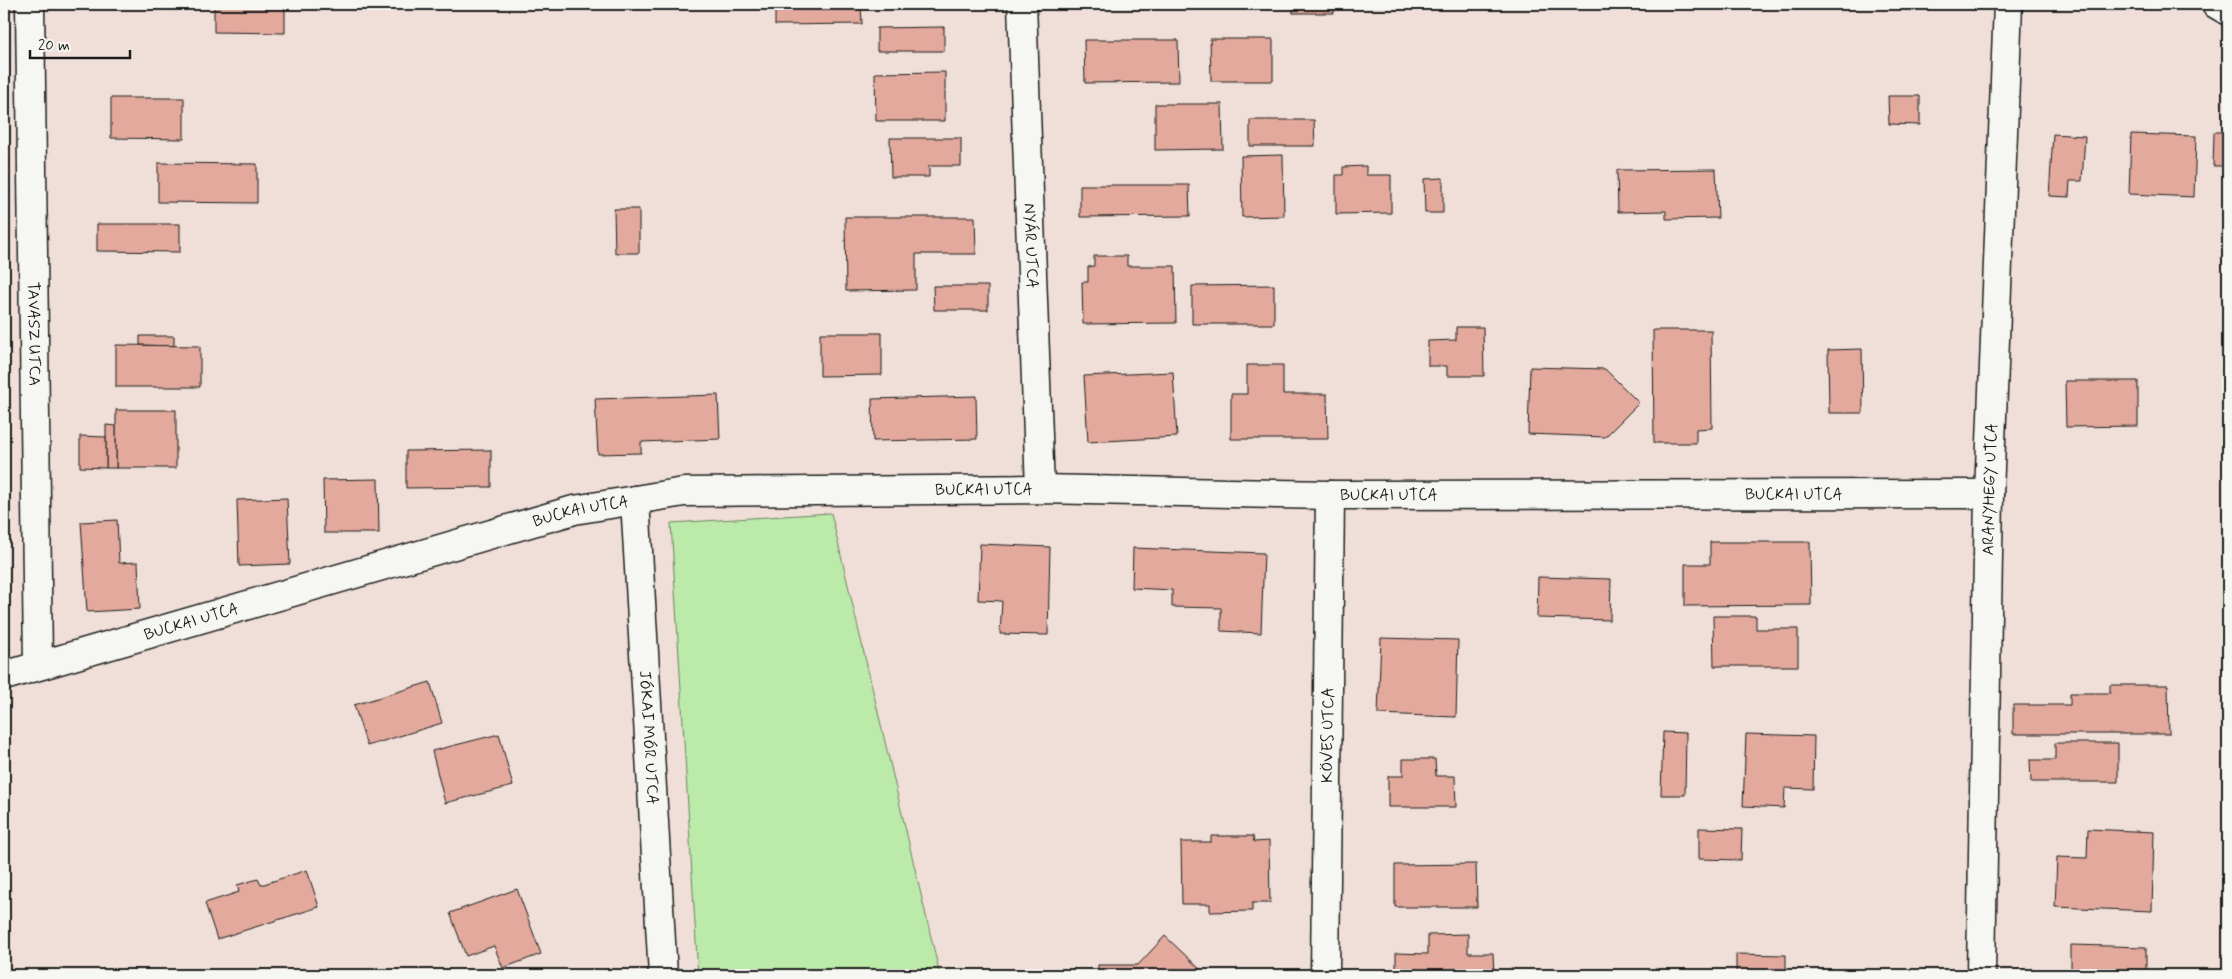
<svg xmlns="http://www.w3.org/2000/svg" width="2232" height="979" font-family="Mynerve,sans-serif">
	<rect width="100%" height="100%" fill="#f0dfd8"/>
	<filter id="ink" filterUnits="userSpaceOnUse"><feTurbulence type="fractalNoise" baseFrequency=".02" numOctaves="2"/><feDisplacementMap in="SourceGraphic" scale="10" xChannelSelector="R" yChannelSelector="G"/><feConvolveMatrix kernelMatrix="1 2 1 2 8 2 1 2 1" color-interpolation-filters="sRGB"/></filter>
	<g filter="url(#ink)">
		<!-- green -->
		<path fill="#bbeaa9" stroke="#6c8362" d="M831,513l109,462h-242l-27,-452z"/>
		<!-- building -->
		<g fill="#e2a99c" stroke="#1c1c1c">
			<path d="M214,4h71v29l-71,-1z"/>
			<path d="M775,4h86l1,20 -87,1z"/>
			<rect x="1293" y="4" width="41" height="9"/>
			<path d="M1789,4h27v3l-27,1z"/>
			<path d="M944,27v24h-67v-23z"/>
			<path d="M1210,39h63v42h-62z"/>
			<path d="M1084,40h94l1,42 -94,1z"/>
			<path d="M945,72v49h-69l-1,-48z"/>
			<path d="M1888,96h32v29l-31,-1z"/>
			<path d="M111,98h73v41l-73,-1z"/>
			<path d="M1155,104h67l1,45 -68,1z"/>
			<path d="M1250,120h64l1,26h-65z"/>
			<path d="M2214,132h14v34h-15z"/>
			<path d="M2053,134l32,2 -3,45h-12l-1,16 -20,-1z"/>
			<path d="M2131,134l65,2 -2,61 -65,-3z"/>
			<path d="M890,138h71v28h-32v11h-38z"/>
			<path d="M1283,155l1,61 -42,1 -1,-61z"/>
			<path d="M158,163l99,1v39l-99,-1z"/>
			<path d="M1366,166v9h25v38l-55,1v-39h7v-8z"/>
			<path d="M1716,169l2,49 -52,1v-8l-48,1 -1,-42z"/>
			<path d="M1443,178v35h-18l-1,-34z"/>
			<path d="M1080,185h109l1,31 -110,1z"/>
			<path d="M614,209h25v44h-24z"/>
			<path d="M845,217h130l1,37h-60v36l-70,1z"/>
			<path d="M97,224h83v28l-83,-1z"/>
			<path d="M1094,256h33v10h48l1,57 -93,1 -1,-42h6v-15l6,-1z"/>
			<path d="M1274,285v39h-82v-38z"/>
			<path d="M933,286h55v24h-54z"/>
			<path d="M1456,327h27l1,49h-37v-10h-19v-25l28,-1z"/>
			<path d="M1653,330h58l1,98 -16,1v14h-42z"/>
			<path d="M820,333h62v42l-62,1z"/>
			<path d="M140,336h34v10l-34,-1z"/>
			<path d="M116,345l84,1v41h-84z"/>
			<path d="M1862,349l1,64h-34l-1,-63z"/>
			<path d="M1247,365h36v29h44l1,45h-97v-45h16z"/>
			<path d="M1530,367l75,2 34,34 -34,34 -77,-3z"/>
			<path d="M1173,372l4,65 -89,5 -4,-66z"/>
			<path d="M2065,381h73v45l-72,1z"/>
			<path d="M718,395l2,44 -79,3v11l-43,1 -3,-55z"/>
			<path d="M976,396l1,43 -104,2 -1,-42z"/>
			<rect x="116" y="410" width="60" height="58"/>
			<path d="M106,425l10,1v42h-10z"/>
			<path d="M80,436l26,1v31l-26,-1z"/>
			<path d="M491,450v37l-85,1v-37z"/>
			<path d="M378,479l1,54h-55l-1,-53z"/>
			<path d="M287,498l3,66 -51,2 -2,-66z"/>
			<path d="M117,520l2,43 19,-1 2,47 -53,3 -6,-90z"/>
			<path d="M1710,542h100l1,63 -126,1v-42h25z"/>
			<path d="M980,544l70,3 -2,88 -48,-1 2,-33 -24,-1z"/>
			<path d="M1133,548l131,5 -3,80 -40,-2v-23l-49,-1v-17l-40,-2z"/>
			<path d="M1538,577l73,2 -1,41 -73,-2z"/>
			<path d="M1713,616h43v13h42v37h-84z"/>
			<path d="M1381,638l77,2 -2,77 -78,-3z"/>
			<path d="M430,682l12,41 -75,23 -13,-41z"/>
			<path d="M2110,685h58l1,49h-156v-29h57v-12h40z"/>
			<path d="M1663,732l23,1 -1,62h-24z"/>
			<path d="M499,734l14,52 -68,17 -13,-52z"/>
			<path d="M1746,734l68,2 -1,53 -28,-1 -1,20 -41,-2z"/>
			<path d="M2055,743h63v39h-87l-1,-22h25z"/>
			<path d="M1403,759h32l1,17h19l1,31h-68v-31h15z"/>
			<path d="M1699,828l43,1 -1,31 -42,-1z"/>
			<path d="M2088,829l66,3 -2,79 -97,-4 2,-50 30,1z"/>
			<path d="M1211,836h42l1,6 15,-1 1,62h-18v8l-42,1v-8h-28l-1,-62h30z"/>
			<path d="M1476,864l1,43h-82v-42z"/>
			<path d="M307,870l12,37 -102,32 -12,-36 34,-11 -2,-7 21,-6 3,6z"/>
			<path d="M517,889l24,65 -38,14 -9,-22 -28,10 -16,-43z"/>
			<path d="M1468,934v19h25l1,22h-123l25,-1v-21l32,1v-19z"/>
			<path d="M1165,936l37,35 -4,4h-100v-10h40z"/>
			<path d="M2071,945l75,2v28h-75z"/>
			<path d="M1736,954l50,1v20h-50z"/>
			<path d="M1527,972h51l1,3h-52z"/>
		</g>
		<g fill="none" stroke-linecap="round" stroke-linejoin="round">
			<!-- street casing -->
			<g stroke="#1c1c1c" stroke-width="31">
				<g id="street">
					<path id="s1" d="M30,4l8,661"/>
					<path id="s2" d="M1022,4l18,485"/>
					<path d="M2216,4l12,7"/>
					<path id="s3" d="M635,500l28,475"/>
					<path id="s4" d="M4,676l570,-166 110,-18 356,-3 290,6 659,-1"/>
					<path id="s5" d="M1325,975l5,-480"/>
					<path id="s6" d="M1981,975l8,-481 19,-490"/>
				</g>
			</g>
			<!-- street -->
			<use href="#street" stroke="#f6f6f2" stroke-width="28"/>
		</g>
	</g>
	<g text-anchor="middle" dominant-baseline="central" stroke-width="4.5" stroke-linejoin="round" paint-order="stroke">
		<!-- street labels -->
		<g font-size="16" fill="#1c1c1c" stroke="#f6f6f2">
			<text stroke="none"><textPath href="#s2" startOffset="242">NYÁR UTCA</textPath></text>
			<text stroke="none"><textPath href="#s1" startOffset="330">TAVASZ UTCA</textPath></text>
			<text stroke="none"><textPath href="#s4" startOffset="1005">BUCKAI UTCA</textPath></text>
			<text stroke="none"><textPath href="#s6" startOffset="486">ARANYHEGY UTCA</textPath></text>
			<text stroke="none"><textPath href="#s4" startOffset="1410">BUCKAI UTCA</textPath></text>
			<text stroke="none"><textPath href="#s4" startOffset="1815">BUCKAI UTCA</textPath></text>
			<text stroke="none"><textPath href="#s4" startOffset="600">BUCKAI UTCA</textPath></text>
			<text stroke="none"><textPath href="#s4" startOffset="195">BUCKAI UTCA</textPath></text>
			<text stroke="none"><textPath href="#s5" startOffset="240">KÖVES UTCA</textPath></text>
			<text stroke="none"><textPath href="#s3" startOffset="238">JÓKAI MÓR UTCA</textPath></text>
		</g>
	</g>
	<!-- margin -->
	<rect width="2232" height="979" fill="none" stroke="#f6f6f2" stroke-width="20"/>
	<rect x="10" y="10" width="2212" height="959" fill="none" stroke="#1c1c1c" stroke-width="2" filter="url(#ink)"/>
	<!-- scale -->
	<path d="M30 50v8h100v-8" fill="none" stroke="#1c1c1c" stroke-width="2.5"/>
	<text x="38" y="50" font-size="15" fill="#1c1c1c" stroke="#f6f6f2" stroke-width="4" paint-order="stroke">20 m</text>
</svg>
